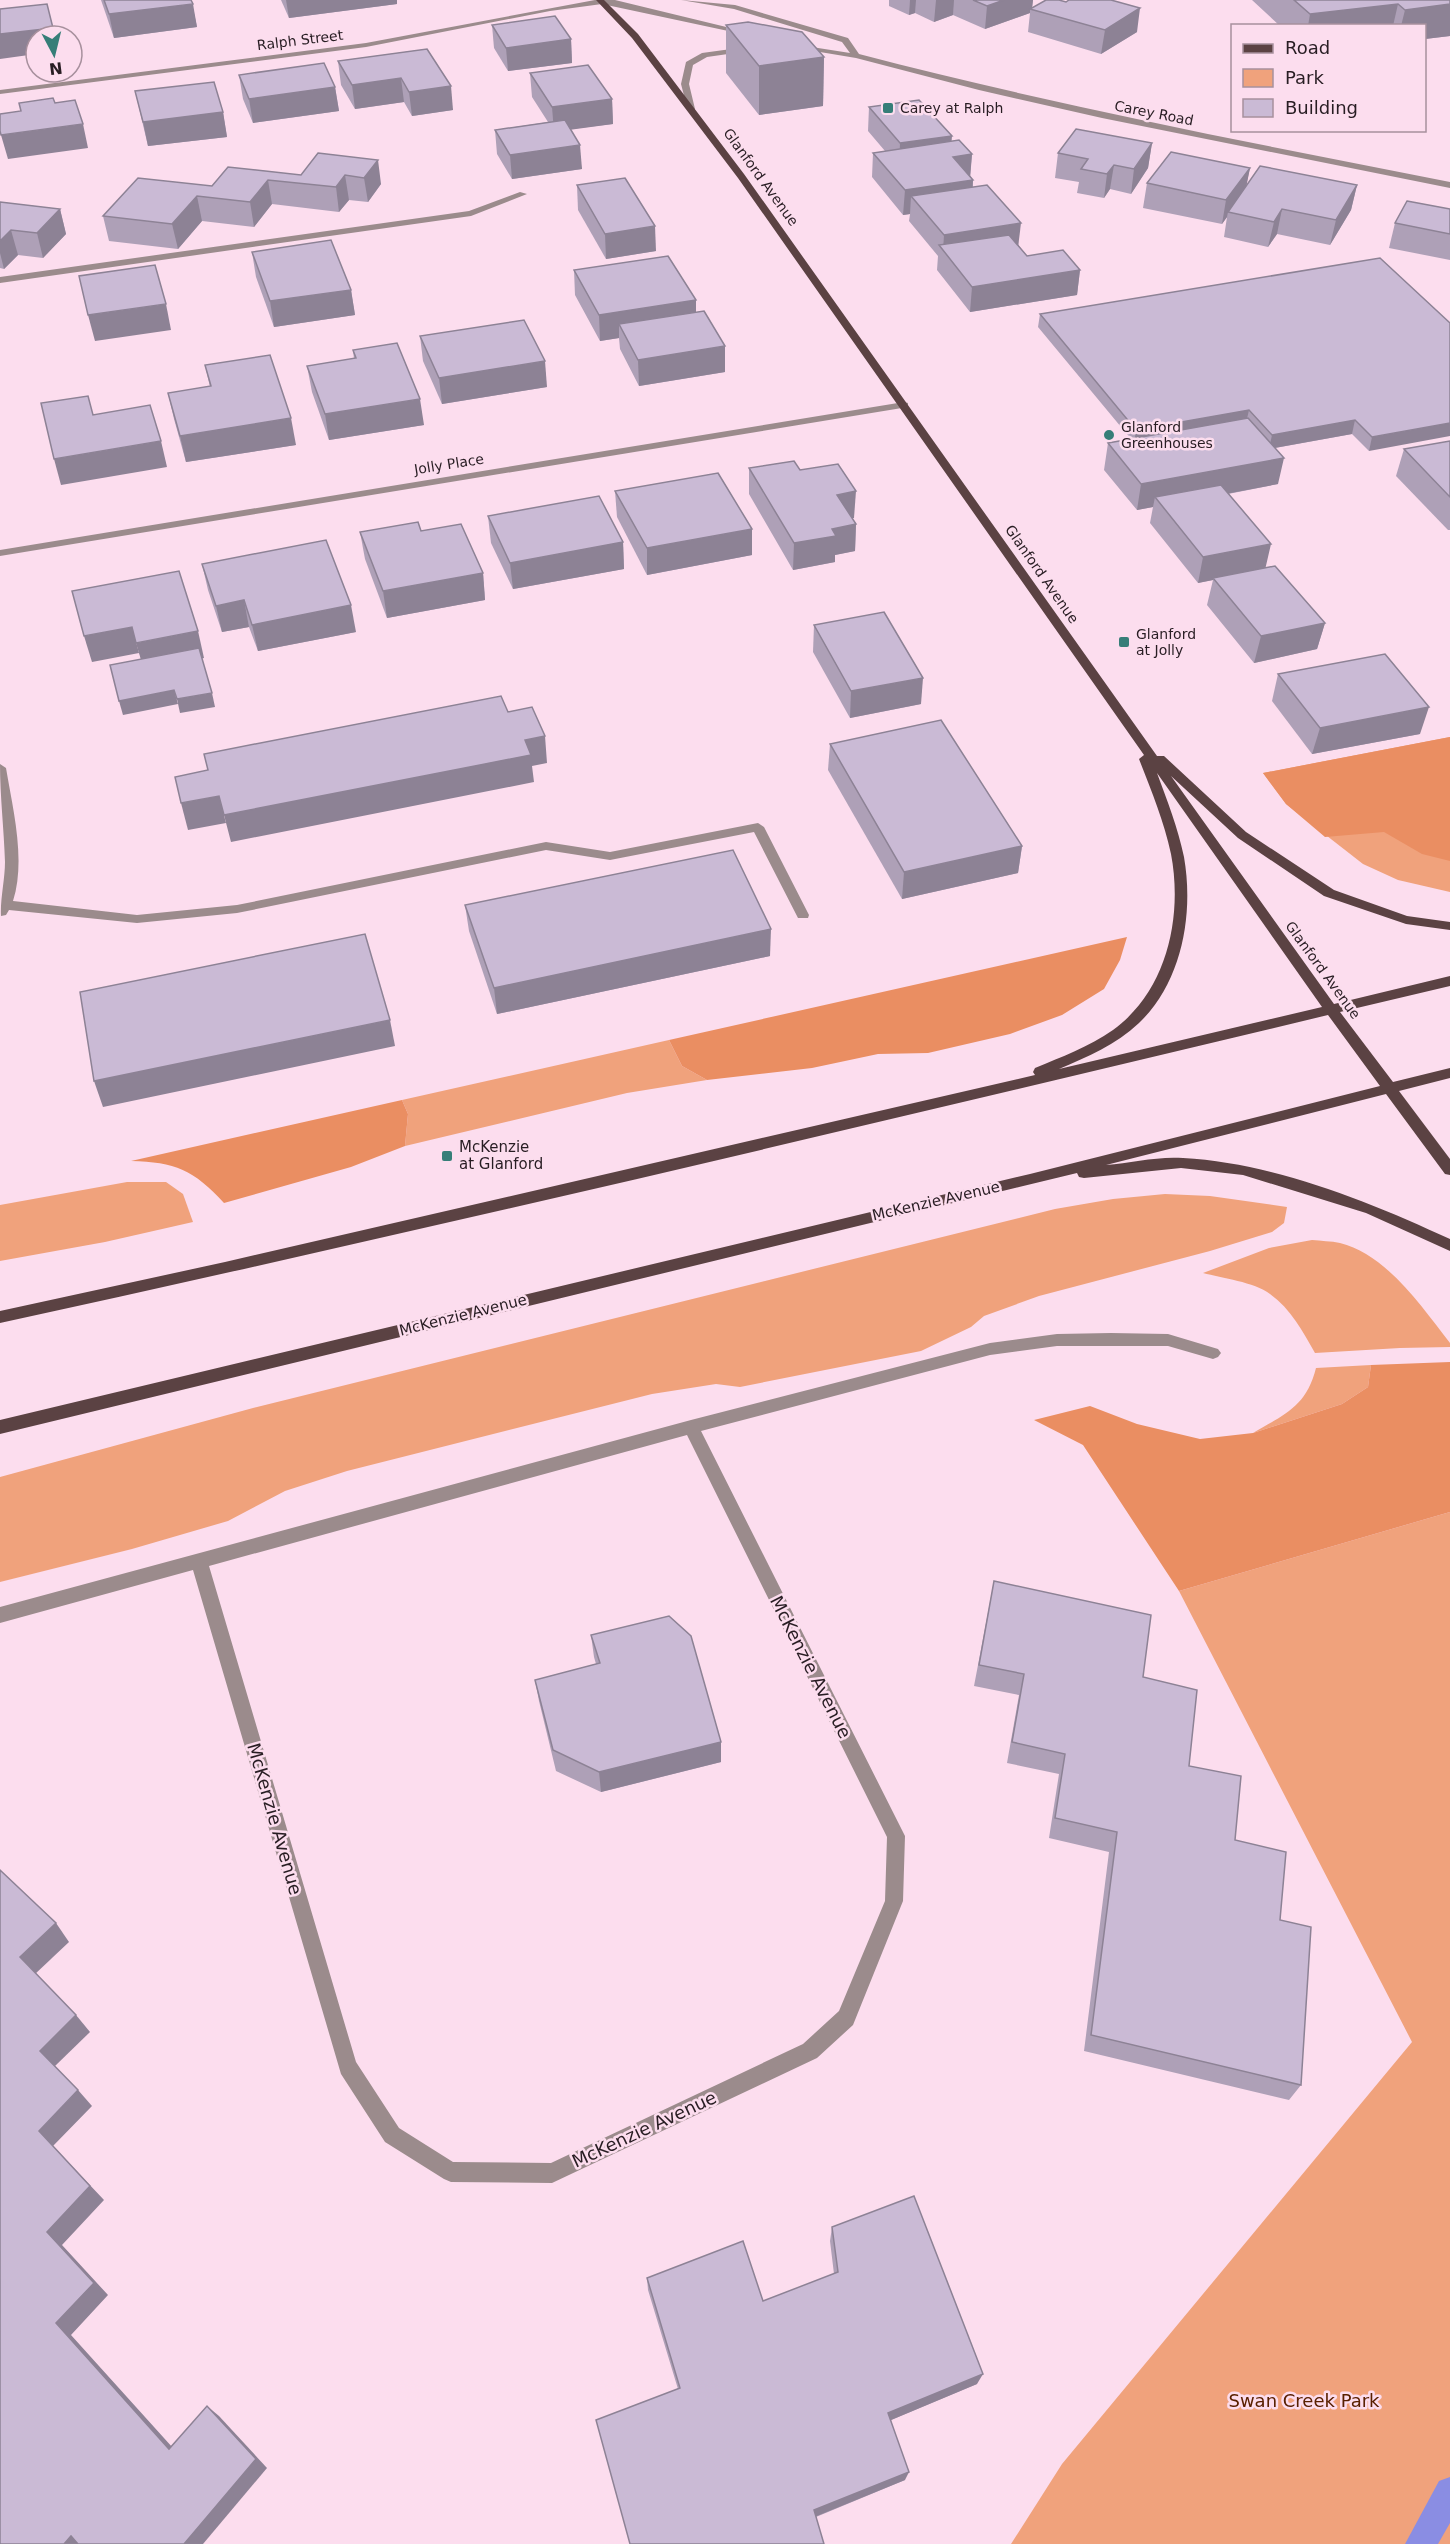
<svg xmlns="http://www.w3.org/2000/svg" width="1450" height="2544" font-family="'DejaVu Sans',sans-serif">
	<rect width="100%" height="100%" fill="#fcddee"/>
	<!-- green -->
	<g fill="#f0a27c">
		<path d="M1450,737v155l-52,-12 -35,-16 -77,-60 -23,-31z"/>
		<path d="M669,1040l13,26 25,14 -80,13 -222,53 3,-32 -6,-14z"/>
		<path d="M127,1182h39l17,12 10,28 -88,20 -105,19v-56z"/>
		<path d="M1165,1194l45,2 77,11 -3,16 -12,9 -62,19 -171,45 -55,20 -13,11 -50,24 -181,36 -24,-3 -64,10 -305,77 -62,20 -57,30 -96,28 -132,33v-105l253,-69 802,-199 58,-10z"/>
		<path d="M1312,1240c9,1 19,1 28,3 46,11 82,64 110,100v4l-50,1 -85,5c-12,-21 -24,-44 -45,-59 -16,-12 -48,-16 -67,-21l66,-25z"/>
		<path d="M1371,1365l-3,22 -26,17 -89,29c32,-19 53,-26 63,-65z"/>
		<path d="M1450,1512v1032h-439l51,-80 350,-422 -233,-451z"/>
	</g>
	<!-- forest -->
	<g fill="#ea8e62">
		<path d="M1450,737v124l-28,-7 -38,-22 -59,5 -39,-33 -23,-31z"/>
		<path d="M1127,937l-7,23 -16,29 -42,26 -52,19 -82,19 -50,1 -66,14 -105,12 -25,-14 -13,-26z"/>
		<path d="M402,1100l6,14 -3,32 -54,21 -127,36c-30,-33 -49,-41 -93,-42z"/>
		<path d="M1450,1362v150l-271,79 -96,-146 -49,-25 56,-14 47,18 63,15 53,-6 89,-29 26,-17 3,-22z"/>
	</g>
	<g fill="none" stroke-linecap="round" stroke-linejoin="round">
		<!-- stream -->
		<path fill="#8a8de3" fill-rule="evenodd" d="M1450,2477v46l-12,21h-33l34,-63z"/>
		<!-- minor -->
		<g fill="#9b8b8c" fill-rule="evenodd">
			<path d="M595,0h20l136,33 -4,2 -145,-31 -52,7 -184,36 -366,47v-4l366,-47z"/>
			<path d="M681,0l54,5 113,33 11,16c195,51 393,89 591,128v6l-348,-70 -123,-28 -123,-32 -54,-9 -4,-2 1,-2 51,8 -8,-11 -108,-33z"/>
			<path d="M746,47l4,2 -1,2 -42,6 -14,8 -4,19 6,25 -7,2 -7,-27 5,-22 16,-9z"/>
			<path d="M520,192l7,2 -56,22 -471,67v-6l469,-66z"/>
			<path d="M904,402l4,1v4l-908,149v-6z"/>
			<path d="M0,764l6,4c7,42 20,92 7,133l124,14 100,-10 309,-63 64,10 148,-29 6,4 45,88 -1,3h-10l-44,-86 -144,28 -64,-10 -309,63 -100,10 -128,-13 -3,5 -5,1c-1,-16 4,-37 4,-54 -1,-33 -5,-65 -5,-98z"/>
			<path d="M1111,1333l57,1 50,15 3,4 -3,4 -5,2 -45,-13h-111l-67,9 -289,76 204,405 -2,65 -50,124 -36,33 -265,125 -101,-1 -7,-3 -59,-37 -44,-68 -148,-504 -193,53v-16l691,-187 299,-77 67,-9zM687,1435l200,402 -2,64 -46,110 -36,33 -252,119 -98,-1 -54,-34 -43,-66 -147,-496z"/>
		</g>
		<!-- major -->
		<path fill="#5b4243" fill-rule="evenodd" d="M596,0h8l34,34 106,140 413,582h7l82,76 88,58 73,26 43,6v8l-44,-6 -82,-28 -86,-58 -67,-62 163,228 116,-28v10l-110,26 53,70 57,-14v10l-51,13 51,68v16l-5,-1 -59,-80 -280,71c25,-2 52,-9 77,-7 91,5 185,43 267,81v12l-84,-38 -123,-38 -62,-7 -97,10 -5,-1 -2,-4 -1077,261v-14l1030,-246 350,-88 -52,-71c-442,106 -884,211 -1328,308v-12l225,-49 810,-187 -2,-3 2,-4c26,-11 54,-21 78,-38 54,-39 70,-113 58,-176 -7,-33 -20,-64 -32,-95l5,-4 -406,-577 -106,-140zM1157,773l165,234 -263,62c28,-12 57,-24 80,-46 43,-41 55,-109 45,-166 -6,-29 -17,-57 -27,-84z"/>
	</g>
	<!-- wall -->
	<g fill="#aea0b7">
		<path d="M101,0h90l6,27 -83,11z"/>
		<path d="M281,0h116v4l-108,14z"/>
		<path d="M889,0h144l-1,7 105,25 -36,22 -73,-22 2,-19 -45,16 -32,-14 -19,7 -19,-9 -6,2 -20,-9z"/>
		<path d="M1252,0h198v36l-25,3v-13h-145z"/>
		<path d="M492,25l79,14 1,24 -64,8 -14,-23z"/>
		<path d="M726,25l98,32 -1,49 -64,9 -33,-42z"/>
		<path d="M427,49l26,61 -41,6 -8,-14 -49,7 -14,-24 -3,-24z"/>
		<path d="M530,73l82,26 1,25 -42,5 11,40 -70,10 -15,-25 -2,-24 53,-8 -16,-25z"/>
		<path d="M239,75l96,12 4,24 -86,12 -10,-24z"/>
		<path d="M135,91l88,21 4,25 -79,9z"/>
		<path d="M869,107l82,34 21,13 -2,22 3,4v7l54,69 53,14 -3,25 -107,17 -33,-42 1,-14 -29,-35 1,-7 -7,1 -31,-38 1,-24 12,-2 -17,-20z"/>
		<path d="M1152,143l-4,25 -17,26 -21,-5 -6,9 -27,-5 2,-11 -24,-4 3,-25z"/>
		<path d="M318,153l63,31 -13,18 -19,-2 -10,12 -67,-8 -18,23 -52,-6 -24,28 -69,-8 -6,-25 109,-30 89,-11z"/>
		<path d="M1250,168l-4,18 111,-1 -6,25 -21,35 -53,-11 -9,13 -44,-10 3,-20 -5,7 -79,-16 4,-25z"/>
		<path d="M577,185l79,66 -50,8 -28,-49z"/>
		<path d="M0,202l60,7 6,25 -23,24 -25,-3 -14,14 -4,-1z"/>
		<path d="M1450,209v51l-61,-12 6,-25z"/>
		<path d="M252,252l99,38 4,25 -81,12 -18,-50z"/>
		<path d="M574,270l122,30v12l29,60 -86,14 -19,-37 -1,-11 -19,3 -25,-46z"/>
		<path d="M1040,314l410,9 -81,128 -17,-17 -77,14 3,36 -50,10 37,74 60,55 -8,26 -63,14 -47,-58 6,-25 -15,3 -48,-60 3,-16 -16,3 -33,-40 4,-27 23,-4 -93,-112z"/>
		<path d="M420,336l127,51 -105,17 -19,-43z"/>
		<path d="M353,350l71,75 -95,15 -17,-48 -5,-26 47,-7z"/>
		<path d="M205,365l91,80 -110,17 -12,-43 -6,-26 42,-6z"/>
		<path d="M1450,441v89h-2l-52,-54 8,-27z"/>
		<path d="M749,468l51,2 54,48h-2l4,6 -1,27 -20,4v7l-42,8 -44,-76z"/>
		<path d="M615,491l137,64 -105,20 -30,-58z"/>
		<path d="M488,516l135,26 1,27 -111,20 -22,-46z"/>
		<path d="M421,531l62,42 2,27 -98,18 -22,-59 -5,-27z"/>
		<path d="M202,564l154,68 -98,19 -9,-24 -27,5 -14,-42z"/>
		<path d="M814,625l107,79 -71,14 -37,-66z"/>
		<path d="M1278,674l142,60 -108,20 -40,-53z"/>
		<path d="M830,744l192,102 -4,27 -116,26 -74,-129z"/>
		<path d="M465,905l305,51 -273,58 -28,-83z"/>
		<path d="M994,1581l149,96 46,89 46,74 45,80 21,165 -12,15 -205,-49 25,-199 -60,-14 10,-64 -52,-11 12,-68 -45,-9z"/>
		<path d="M591,1635l130,107v20l-120,30 -45,-21 -17,-70 -4,-21 61,-16 -2,-7z"/>
		<path d="M832,2227l145,157 -86,36 14,60 -89,37 -138,-128 -30,-99 -1,-12 116,23 71,-27 -4,-33z"/>
	</g>
	<!-- shaded-wall -->
	<g fill="#8d8295">
		<path d="M286,0h111v4l-108,14z"/>
		<path d="M910,0h6l-1,13 -6,2z"/>
		<path d="M936,0h18l-1,15 -19,7z"/>
		<path d="M1004,0h29l-1,9h-2v4l-45,16 2,-23z"/>
		<path d="M193,4l4,23 -83,11 -5,-24z"/>
		<path d="M1398,4l-5,22h-85l2,-12z"/>
		<path d="M1450,4v32l-25,3v-13h-24l4,-16z"/>
		<path d="M1140,8l-3,24 -36,22 4,-24z"/>
		<path d="M53,28l2,8h-19v18l-36,5v-25z"/>
		<path d="M571,39l1,24 -64,8 -2,-23z"/>
		<path d="M824,57l-1,49 -64,9v-49z"/>
		<path d="M401,78l3,24 -49,7 -3,-24z"/>
		<path d="M451,86l2,24 -41,6 -3,-24z"/>
		<path d="M335,87l4,24 -86,12 -4,-24z"/>
		<path d="M612,99l1,25 -59,8 -2,-25z"/>
		<path d="M223,112l4,25 -79,9 -5,-24z"/>
		<path d="M83,124l5,24 -80,11 -7,-24z"/>
		<path d="M952,136l-2,24 -51,8 1,-25z"/>
		<path d="M1152,143l-4,25 -17,26 3,-25z"/>
		<path d="M580,145l2,24 -70,10 -2,-24z"/>
		<path d="M972,154l-2,25 -17,-22z"/>
		<path d="M378,160l3,24 -13,18 -4,-24z"/>
		<path d="M1114,165l-4,24 -6,9 3,-24z"/>
		<path d="M1250,168l-5,25 -17,19 -1,5 -5,7 4,-24z"/>
		<path d="M345,175l4,25 -10,12 -3,-25z"/>
		<path d="M268,180l4,24 -18,23 -4,-25z"/>
		<path d="M973,180l-2,25 -60,-9 -1,18 -7,1 2,-25z"/>
		<path d="M1357,185l-6,25 -21,35 6,-25z"/>
		<path d="M197,196l5,25 -24,28 -6,-25z"/>
		<path d="M60,209l6,25 -23,24 -6,-25z"/>
		<path d="M1282,209l-5,25 -9,13 6,-25z"/>
		<path d="M1021,223l-3,25 -75,2 1,-15z"/>
		<path d="M655,226l1,25 -50,8 -1,-25z"/>
		<path d="M11,230l7,25 -14,14 -4,-16v-12z"/>
		<path d="M1080,270l-3,25 -107,17 2,-25z"/>
		<path d="M351,290l4,25 -81,12 -4,-26z"/>
		<path d="M696,300v26l-77,-2v14l-19,3 -1,-26z"/>
		<path d="M166,304l5,26 -76,11 -7,-26z"/>
		<path d="M725,346v26l-86,14 -1,-26z"/>
		<path d="M545,361l2,26 -105,17 -3,-26z"/>
		<path d="M420,399l4,26 -95,15 -4,-26z"/>
		<path d="M1249,410l-3,13 -112,20 2,-13z"/>
		<path d="M291,418l5,27 -110,17 -6,-26z"/>
		<path d="M1355,420l-3,14 -83,15 3,-14z"/>
		<path d="M1450,423v13l-81,15 3,-14z"/>
		<path d="M161,441l6,26 -106,18 -7,-26z"/>
		<path d="M1284,458l-6,26 -116,22 -7,-9 -2,10 -16,3 4,-26z"/>
		<path d="M856,491l-2,27 -18,3 1,-26z"/>
		<path d="M856,524l-1,27 -20,4v7l-42,8 1,-27 38,-14z"/>
		<path d="M752,529v26l-105,20v-27z"/>
		<path d="M623,542l1,27 -111,20 -3,-26z"/>
		<path d="M1271,544l-6,26 -52,8v2l-15,3 5,-26z"/>
		<path d="M483,573l2,27 -98,18 -4,-27z"/>
		<path d="M244,600l5,27 -27,5 -6,-26z"/>
		<path d="M351,605l5,27 -98,19 -6,-26z"/>
		<path d="M1325,623l-8,26 -63,14 7,-27z"/>
		<path d="M132,627l7,26 -47,9 -8,-26z"/>
		<path d="M198,631l6,27 -60,12 -8,-27z"/>
		<path d="M923,678l-2,26 -71,14 1,-27z"/>
		<path d="M174,690l4,14 -55,11 -4,-14z"/>
		<path d="M212,693l3,14 -35,6 -3,-14z"/>
		<path d="M1429,707l-9,27 -108,20 8,-26z"/>
		<path d="M545,736l2,27 -15,3 2,16 -303,60 -7,-27 301,-75z"/>
		<path d="M219,796l7,27 -38,7 -7,-27z"/>
		<path d="M1022,846l-4,27 -116,26 2,-27z"/>
		<path d="M771,929l-1,27 -273,58 -3,-26z"/>
		<path d="M390,1020l5,26 -292,61 -9,-26z"/>
		<path d="M721,1742v20l-120,30 -2,-20z"/>
		<path d="M56,1923l13,19 -35,33 -14,-18z"/>
		<path d="M76,2015l14,17 -36,35 -14,-16z"/>
		<path d="M78,2090l14,16 -39,40 51,54 -42,45 46,50 -37,40 111,123 -13,-9 -113,-126 -17,-192z"/>
		<path d="M983,2374l-6,10 -93,39 4,-10z"/>
		<path d="M207,2406l12,10 48,52 -64,76h-19z"/>
		<path d="M909,2472l-4,8 -93,38 2,-8z"/>
		<path d="M71,2536l15,8h-22z"/>
	</g>
	<!-- building -->
	<g fill="#cabad5" stroke="#8d8295" stroke-width="1.5">
		<path d="M104,0h87l2,4 -84,10z"/>
		<path d="M973,0h31l-17,6z"/>
		<path d="M1046,0h13l7,2 3,-2h42l29,8 -35,22 -75,-21z"/>
		<path d="M1294,0h156v4l-45,6 -7,-6 -88,10z"/>
		<path d="M47,4l6,24 -53,6v-25z"/>
		<path d="M555,16l16,23 -65,9 -14,-23z"/>
		<path d="M748,22l54,10 22,25 -65,9 -33,-41z"/>
		<path d="M427,49l24,37 -42,6 -8,-14 -49,7 -14,-24z"/>
		<path d="M324,63l11,24 -86,12 -10,-24z"/>
		<path d="M588,65l24,34 -60,8 -22,-34z"/>
		<path d="M214,82l9,30 -80,10 -8,-31z"/>
		<path d="M53,98l2,5 20,-3 8,24 -82,11 -1,-4v-17l21,-3 -2,-8z"/>
		<path d="M919,100l33,36 -52,7 -31,-36z"/>
		<path d="M565,120l15,25 -70,10 -15,-25z"/>
		<path d="M1076,129l76,14 -18,26 -20,-4 -7,9 -26,-5 7,-10 -30,-6z"/>
		<path d="M959,140l13,14 -19,3 20,23 -68,10 -32,-37z"/>
		<path d="M1171,152l79,16 -24,32 -79,-17z"/>
		<path d="M318,153l60,7 -14,18 -19,-3 -9,12 -68,-7 -18,22 -53,-6 -25,28 -69,-8 35,-38 74,8 16,-19 73,8z"/>
		<path d="M1260,166l97,19 -21,35 -54,-11 -8,13 -46,-10z"/>
		<path d="M625,178l30,48 -50,8 -28,-49z"/>
		<path d="M987,185l34,38 -77,12 -33,-39z"/>
		<path d="M1407,201l43,8v25l-55,-11z"/>
		<path d="M0,202l60,7 -23,24 -26,-3 -11,11z"/>
		<path d="M1009,235l18,21 36,-6 17,20 -108,17 -33,-42z"/>
		<path d="M331,240l20,50 -81,11 -18,-49z"/>
		<path d="M668,256l28,44 -97,15 -25,-45z"/>
		<path d="M1380,258l70,65v100l-78,14 -17,-17 -83,15 -23,-25 -113,20 -96,-116z"/>
		<path d="M155,265l11,39 -78,11 -9,-39z"/>
		<path d="M704,311l21,35 -87,14 -19,-36z"/>
		<path d="M524,320l21,41 -106,17 -19,-42z"/>
		<path d="M397,343l23,56 -95,15 -18,-48 49,-8 -3,-8z"/>
		<path d="M270,355l21,63 -111,18 -12,-43 43,-7 -6,-21z"/>
		<path d="M88,396l5,19 57,-10 11,36 -107,18 -13,-56z"/>
		<path d="M1248,418l36,40 -143,26 -33,-41z"/>
		<path d="M1450,441v56l-46,-48z"/>
		<path d="M794,461l6,9 38,-6 18,27 -19,4 19,29 -24,5 4,7 -42,7 -45,-75z"/>
		<path d="M718,473l34,56 -105,19 -32,-57z"/>
		<path d="M1221,485l50,59 -68,13 -48,-60z"/>
		<path d="M599,496l24,46 -113,21 -22,-47z"/>
		<path d="M418,522l3,9 40,-7 22,49 -100,18 -23,-59z"/>
		<path d="M326,540l25,65 -99,20 -8,-25 -28,6 -14,-42z"/>
		<path d="M1275,566l50,57 -64,13 -48,-58z"/>
		<path d="M179,571l19,60 -62,12 -4,-16 -48,9 -12,-45z"/>
		<path d="M884,612l39,66 -72,13 -37,-66z"/>
		<path d="M199,648l13,45 -35,6 -3,-9 -55,11 -9,-36z"/>
		<path d="M1385,654l44,53 -109,21 -42,-54z"/>
		<path d="M501,696l7,16 24,-5 13,29 -20,4 6,15 -307,60 -5,-19 -38,7 -6,-26 33,-7 -4,-16z"/>
		<path d="M941,720l81,126 -118,26 -74,-128z"/>
		<path d="M733,850l38,79 -277,59 -29,-83z"/>
		<path d="M365,934l25,86 -296,61 -14,-89z"/>
		<path d="M994,1581l157,34 -8,62 54,13 -8,76 52,10 -6,64 51,12 -6,68 31,7 -10,158 -210,-50 26,-203 -62,-14 10,-64 -53,-12 12,-68 -45,-9z"/>
		<path d="M669,1616l22,20 30,106 -122,30 -46,-22 -18,-70 65,-17 -9,-28z"/>
		<path d="M0,1870l56,53 -36,34 56,58 -36,36 38,39 -39,41 51,55 -43,46 47,51 -38,40 113,126 38,-43 49,53 -72,85h-106l-7,-8 -7,8h-64z"/>
		<path d="M914,2196l69,178 -95,39 21,59 -95,38 10,34h-194l-34,-124 84,-32 -33,-110 96,-37 20,60 75,-29 -6,-45z"/>
	</g>
	<!-- markers -->
	<g fill="#367e78" stroke="#fcddee" stroke-width="2">
		<rect x="882" y="102" width="12" height="12" rx="3"/>
		<circle cx="1109" cy="435" r="6"/>
		<rect x="1118" y="636" width="12" height="12" rx="3"/>
		<rect x="441" y="1150" width="12" height="12" rx="3"/>
	</g>
	<g text-anchor="middle" dominant-baseline="central" stroke-width="5" stroke-linejoin="round" paint-order="stroke">
		<!-- far-street labels -->
		<g font-size="14" fill="#281d23" stroke="#fcddee">
			<text transform="translate(300 40) rotate(-7)">Ralph Street</text>
			<text transform="translate(1154 113) rotate(11)">Carey Road</text>
			<text transform="translate(761 177) rotate(54)">Glanford Avenue</text>
			<text transform="translate(449 464) rotate(-9)">Jolly Place</text>
			<text transform="translate(1042 574) rotate(55)">Glanford Avenue</text>
			<text transform="translate(1323 970) rotate(54)">Glanford Avenue</text>
		</g>
		<!-- far-poi labels -->
		<g font-size="14" fill="#281d23" stroke="#fcddee" text-anchor="start">
			<text x="900" y="108">Carey at Ralph</text>
			<text x="1121" y="427">Glanford<tspan x="1121" dy="16">Greenhouses</tspan></text>
			<text x="1136" y="634">Glanford<tspan x="1136" dy="16">at Jolly</tspan></text>
		</g>
		<!-- poi labels -->
		<g font-size="15" fill="#281d23" stroke="#fcddee" text-anchor="start">
			<text x="459" y="1147">McKenzie<tspan x="459" dy="17">at Glanford</tspan></text>
		</g>
		<!-- street labels -->
		<g font-size="15" fill="#281d23" stroke="#fcddee">
			<text transform="translate(936 1201) rotate(-13)">McKenzie Avenue</text>
			<text transform="translate(463 1315) rotate(-14)">McKenzie Avenue</text>
		</g>
		<!-- near-street labels -->
		<g font-size="18" fill="#281d23" stroke="#fcddee">
			<text transform="translate(811 1667) rotate(63)">McKenzie Avenue</text>
			<text transform="translate(275 1819) rotate(74)">McKenzie Avenue</text>
			<text transform="translate(644 2129) rotate(-25)">McKenzie Avenue</text>
		</g>
		<!-- near-park labels -->
		<g font-size="18" fill="#592000" stroke="#fcddee">
			<text x="1304" y="2400">Swan Creek Park</text>
		</g>
	</g>
	<!-- legend -->
	<rect x="1231" y="24" width="195" height="108" fill="#fcddee" stroke="#a7909d" stroke-width="1.5"/>
	<rect x="1243" y="44" width="30" height="9" fill="#5b4243" stroke="#a7909d" stroke-width="1.5"/>
	<text x="1285" y="54" font-size="18" fill="#281d23">Road</text>
	<rect x="1243" y="69" width="30" height="18" fill="#f0a27c" stroke="#a7909d" stroke-width="1.5"/>
	<text x="1285" y="84" font-size="18" fill="#281d23">Park</text>
	<rect x="1243" y="99" width="30" height="18" fill="#cabad5" stroke="#a7909d" stroke-width="1.5"/>
	<text x="1285" y="114" font-size="18" fill="#281d23">Building</text>
	<!-- north arrow -->
	<g transform="translate(54 54) rotate(173)"><circle r="28" fill="#fcddee" stroke="#a7909d" stroke-width="1.5"/>
	<path d="M0-4.5L10 22L0 15L-10 22Z" fill="#367e78"/>
	<text y="-9" font-size="16" font-weight="bold" text-anchor="middle" fill="#281d23">N</text>
	</g>
</svg>
